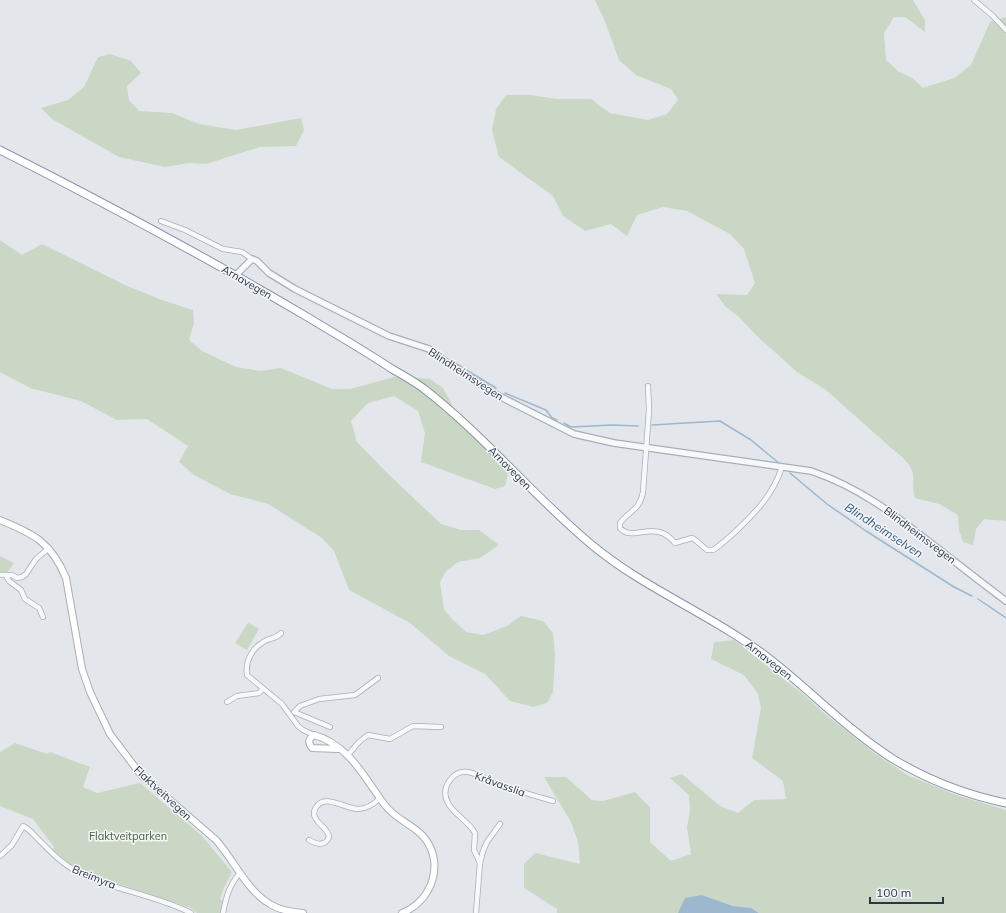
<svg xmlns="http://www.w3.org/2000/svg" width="1006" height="913" font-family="Mulish,sans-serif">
	<rect width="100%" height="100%" fill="#e3e7ec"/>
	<!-- green -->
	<g fill="#cad7c4">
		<path d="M595,0h318l12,20v12l-20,-15h-11l-10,16 2,27 13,12 13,6 11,10 31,-10 17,-13 19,-43 16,-5v504l-22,-2 -8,10 -3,16 -10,-3 -4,-12 -1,-15 -19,-11 -24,-6c-3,-9 -1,-14 -2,-23 -1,-11 -14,-21 -22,-27l-65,-58 -29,-18 -39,-35 -19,-20 -13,-10 -10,-13 31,1 8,-12 -11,-34 -14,-15 -43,-23 -24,-4 -26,8 -10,21 -16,-12 -26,7 -22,-15 -10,-20 -54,-39 -7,-27 4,-21 10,-14h25l25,4h35l19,14 38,7 19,-6 11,-14 -7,-11 -35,-14 -17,-15 -15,-41z"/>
		<path d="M110,54l21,7 10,12 -14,13 2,14 10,11 33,2 27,11 37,6 65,-12 3,12 -8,16 -36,1 -54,17 -17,-1 -24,4 -46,-10 -67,-38 -11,-11 27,-8 16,-13 14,-30z"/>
		<path d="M0,240l22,15 20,-11 83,41 37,15 31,10 1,13 -5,17 13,11 34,16 24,4 21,-3 51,21h18l48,-13 32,3 13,9 13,24 44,49 8,13 -3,12 -10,3 -74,-27 4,-29 -7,-22 -24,-15 -26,7 -17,18 6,21 28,29 56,53 20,6h18l20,15 -19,13 -22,4 -12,9 -6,11 4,27 7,9 15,14 17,3 24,-9 14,-10 22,5 10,12 2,22 -2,37 -6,11 -14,4 -23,-6 -25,-27 -36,-18 -39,-33 -61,-33 -15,-39 -12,-13 -54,-34 -38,-10 -36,-19 -15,-13 9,-16 -41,-27 -30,1 -36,-19 -51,-13 -30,-16z"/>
		<path d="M0,556l14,7 -7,10 -7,1z"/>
		<path d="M249,623l10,6 -12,21 -12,-7 12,-19z"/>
		<path d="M734,640l70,55 21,19 48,38 34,23 49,20 50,15v103h-247l-8,-5 -18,-2 -31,-11 -24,18h-121v-4l-33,-21v-24l11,-11 45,11 -2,-22 -7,-20 -27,-45h22l26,23 11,1 32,-9 15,15v35l21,19 20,-7 -4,-27 3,-16 -1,-16 -19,-17 12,-4 38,32 18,7 16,-13 32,-1 -3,-18 -31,-23 9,-50 -3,-14 -14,-19 -33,-16 3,-17z"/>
		<path d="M15,743l32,11 3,-2 40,15 -7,20 14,6 43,-10 61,52 31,37 -8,16 -4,11 3,2 -2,12h-24l-6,-5 -96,-32 -23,-9 -19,-16 1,-4 -21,-28 -33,-13v-54z"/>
	</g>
	<!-- water -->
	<path fill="#9db7ce" d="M702,895l31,11 18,2 8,5h-81l7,-15z"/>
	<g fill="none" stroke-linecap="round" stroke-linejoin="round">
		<!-- stream -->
		<g stroke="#9db7ce" stroke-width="1.5">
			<path d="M455,363l41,25"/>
			<path d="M505,393l41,17 6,8 5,2"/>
			<path d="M564,423l7,4 41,-2 26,1"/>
			<path d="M652,425l68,-4 31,19 29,24"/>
			<path d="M790,473l37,31 39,27 88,56 18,9"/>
			<path d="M978,599l28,19"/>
		</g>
		<!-- minor casing -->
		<g stroke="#a8aeb7" stroke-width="6">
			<g id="minor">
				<path d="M974,0l19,16 13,14"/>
				<path d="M161,221l24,9 38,19 19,3 10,7"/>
				<path d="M648,386l1,24 -6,82c-3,18 -14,19 -23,31v5c13,15 35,-10 55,15l17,-5 2,1 13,11h6c8,-5 15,-12 22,-18 20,-19 38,-37 47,-65"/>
				<path d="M0,575h12l5,3 5,-1 4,-3 10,-15 13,-11"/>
				<path d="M6,575l3,6 12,9 4,9 14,9 4,9"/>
				<path d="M281,633c-6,7 -10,4 -16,8 -13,7 -20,20 -18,34l35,29 16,22 5,4 11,5"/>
				<path d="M227,702l10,-6 22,-3 4,-4"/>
				<path d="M330,727l-36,-15 6,-6 19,-7 36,-4 23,-17"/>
				<path d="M347,756l12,-14 9,-7 22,4 23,-13 28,1"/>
				<path d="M309,840c7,4 16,7 20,-3 -1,-10 -14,-13 -15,-23 0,-3 1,-6 3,-8 10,-12 29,3 41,3 9,0 16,-5 22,-11"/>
				<path d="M0,856l12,-11 11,-19c6,3 9,7 14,12 12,12 24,25 39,33 36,19 79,24 115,42"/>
				<path d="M480,863l-6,-13 1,-17c-7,-13 -23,-19 -28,-32 -6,-14 6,-31 21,-29 12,2 24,11 35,15 5,2 12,2 17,4 11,4 22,7 33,10"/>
				<path d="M223,913c3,-15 6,-28 17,-40"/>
				<path d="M476,913l4,-50 3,-12 4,-9 13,-18"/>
			</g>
		</g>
		<!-- tertiary casing -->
		<g stroke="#a8aeb7" stroke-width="8">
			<path id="tertiary" d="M236,275l16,-16 5,2 12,12 26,16 94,47 40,13 20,15 48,31 77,39 40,9 197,28c50,17 84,44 125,76 23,18 46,36 70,54"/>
		</g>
		<!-- secondary casing -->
		<g stroke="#a8aeb7" stroke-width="8">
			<g id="secondary">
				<path d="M0,520c34,14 51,22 66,58l16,91 8,23 20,42 31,41 75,65c18,20 31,51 54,64 9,6 21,8 33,9"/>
				<path d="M338,749l-26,-1c-4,-5 -4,-9 2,-13 34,9 51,43 70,69 11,15 26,19 38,31 24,26 11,66 -20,78"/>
			</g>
		</g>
		<!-- trunk casing -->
		<g stroke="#8a95a4" stroke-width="9">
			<path id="trunk" d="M0,150c105,53 208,108 309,168 28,17 56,33 83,51 11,6 21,12 31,19 61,47 110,108 169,157 54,45 123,71 179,115 41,32 78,71 122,99 35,21 74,36 113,44"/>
		</g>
		<!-- minor -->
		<use href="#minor" stroke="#f7f8fa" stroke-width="4.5"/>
		<!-- tertiary -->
		<use href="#tertiary" stroke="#f7f8fa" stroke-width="5.5"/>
		<!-- secondary -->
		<use href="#secondary" stroke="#fff" stroke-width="6"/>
		<!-- trunk -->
		<use href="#trunk" stroke="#fff" stroke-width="7"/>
	</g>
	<g text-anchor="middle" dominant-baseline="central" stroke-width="3" stroke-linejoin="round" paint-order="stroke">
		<!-- street labels -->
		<g font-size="11" fill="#2a3546" stroke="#f4f6f9">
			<text transform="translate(247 282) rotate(30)">Arnavegen</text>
			<text transform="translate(466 374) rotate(33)">Blindheimsvegen</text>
			<text transform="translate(510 468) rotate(45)">Arnavegen</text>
			<text transform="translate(920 535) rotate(37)">Blindheimsvegen</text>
			<text transform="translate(769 660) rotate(38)">Arnavegen</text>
			<text transform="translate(500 784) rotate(20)">Kråvasslia</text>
			<text transform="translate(163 793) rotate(43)">Flaktveitvegen</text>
			<text transform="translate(94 877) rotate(22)">Breimyra</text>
		</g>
		<!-- park labels -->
		<g font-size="11" fill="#416336" stroke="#f4f6f9">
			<text x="128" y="836">Flaktveitparken</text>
		</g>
		<!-- water labels -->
		<g font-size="12" font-style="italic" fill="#31577d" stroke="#f4f6f9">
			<text transform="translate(884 530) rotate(33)">Blindheimselven</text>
		</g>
	</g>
	<!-- scale -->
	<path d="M870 897v6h73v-6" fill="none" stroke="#2a3546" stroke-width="2"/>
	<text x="876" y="897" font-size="12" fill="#2a3546" stroke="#f4f6f9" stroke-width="3" paint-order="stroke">100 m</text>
</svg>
